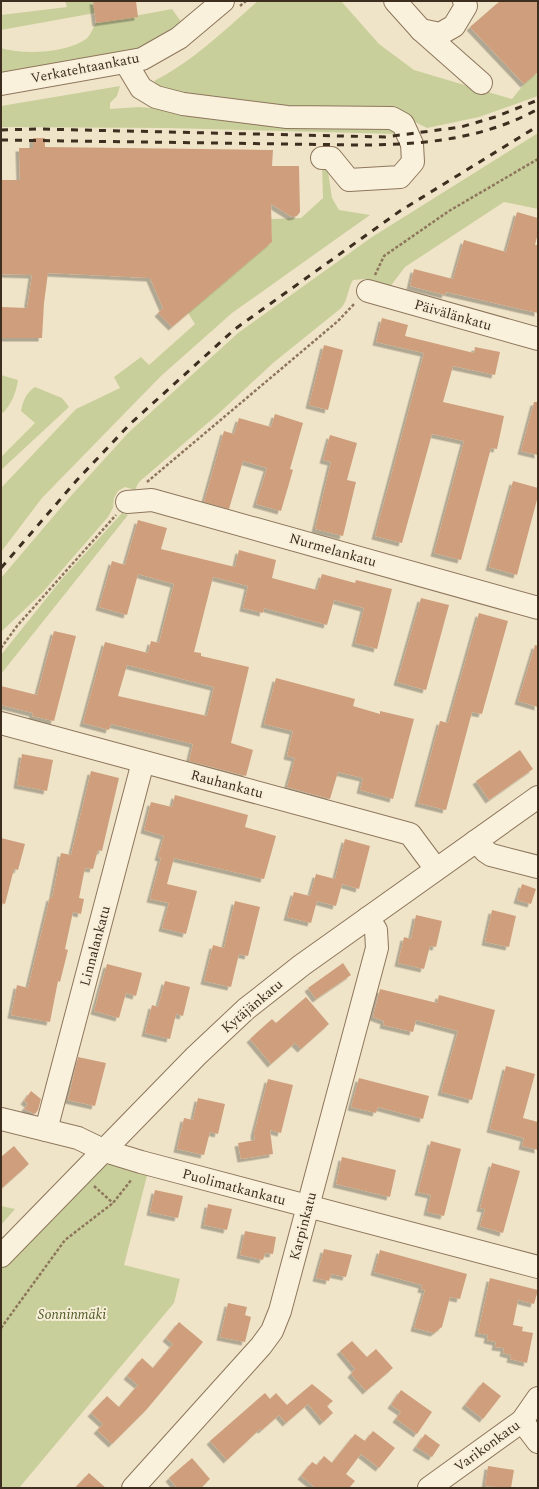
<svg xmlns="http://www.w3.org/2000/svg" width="539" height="1489" font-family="Spectral,serif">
	<defs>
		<filter id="shadow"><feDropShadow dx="-3.5" dy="3.5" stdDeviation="0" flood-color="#0004"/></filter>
	</defs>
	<rect width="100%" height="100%" fill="#f0e4c8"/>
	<!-- green -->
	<g fill="#c9cf9b">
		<path d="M65,1h28l2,12 -94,17v-15l66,-8z"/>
		<path d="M258,1h83l38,43 35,26 98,29 12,-15 14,-12v24l-59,21 -52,11 -14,-7 -9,-10h-87l-153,-18 -10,-12c39,-20 71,-51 104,-80z"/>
		<path d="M172,9l10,14 -39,26 -142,26v-27c22,7 66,5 85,-9 4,-3 7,-11 10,-16z"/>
		<path d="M120,86l-3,10 -7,7v6l29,-2 246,19 14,8 -235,-6 -163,-1v-21z"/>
		<path d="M538,133v76l-34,-7 -99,65 -16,21c-12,-8 -22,-10 -36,-8 -6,10 -5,22 -13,29l-67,54 -56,52 -78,67 -4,8 -10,-3 -7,4 -4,7 -1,10 -5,9 -66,76 -41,39v-54l68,-80 59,-65 110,-100 134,-96z"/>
		<path d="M327,165l5,33 7,12 31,5 -138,98 -71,63 -119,122 -41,54v-64l75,-79 44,-21 -6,-11 27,-20 8,8 46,-41 -7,-11 84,-71 -1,-23 30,-1 22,-20 -1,-32z"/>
		<path d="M1,375l17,5c-2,13 -6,23 -15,33l-2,-2z"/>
		<path d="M35,387l27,11 7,9 -68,63v-13l34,-34 -14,-12c2,-10 5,-18 14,-24z"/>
		<path d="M122,513l6,2 -127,159v-19l60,-75z"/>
		<path d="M114,1163l34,9 -24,93 56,14 -6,24 -155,185h-18v-219l39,-42 63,-61z"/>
		<path d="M1,1206l14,3 -14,16z"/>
	</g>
	<!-- building -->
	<g fill="#cf9f7d" fill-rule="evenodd" filter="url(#shadow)">
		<path d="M93,1h43l2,16 -42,6z"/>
		<path d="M500,1h38v71l-14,12 -54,-57z"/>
		<path d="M33,138h12v9l228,3 -1,16h27l1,46 -3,4 -5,1 -21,-13 1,38 -100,85 -14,-14 5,-5 -13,-30 -102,-5 -4,30 -2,35h-41v-31l26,1 5,-33 -31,-1v-94h19l-1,-32h14z"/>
		<path d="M517,212l21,6v15l-3,12h3v68l-92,-21 -1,3 -35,-9 4,-17 39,10 11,-39 42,12z"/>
		<path d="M382,318l26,7 -3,11 69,17 1,-6 25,5 -5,23 -42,-9 -10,36 61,14 -7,33 -6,-1 -30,112 -27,-7 30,-112 -32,-7 -30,109 -27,-7 49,-183 -48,-11z"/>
		<path d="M324,345l19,5 -15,60 -19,-5z"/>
		<path d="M534,402h4v53l-17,-4z"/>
		<path d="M275,414l28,9 -13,46 3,1 -12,41 -25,-7 11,-36 -24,-7 -14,48 -25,-7 20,-71 10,3 5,-16 32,9z"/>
		<path d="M330,435l27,8 -10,37 9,2 -13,54 -28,-7 16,-67 -8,-2z"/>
		<path d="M513,481l25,7v8l-21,79 -28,-8z"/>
		<path d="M138,520l29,8 -6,21 74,18 4,-17 37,10 -4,18 45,12 5,-16 33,9 1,-3 36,9 -15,60 -22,-6 9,-35 -30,-8 -7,25 -63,-17 -1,5 -20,-5 5,-22 -35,-9 -19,75 7,1v3l48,11 -18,76 22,7 -7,26 -57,-15 4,-17 -82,-20 -2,6 -26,-7 22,-81 43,11 3,-12 8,2 15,-59 -36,-10 -11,41 -28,-8 13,-46 13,4zM127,665l87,22 -7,29 -89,-20z"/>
		<path d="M421,598l28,7 -23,85 -29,-8z"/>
		<path d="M479,613l29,8 -26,93 -10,-2 -26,98 -28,-7 22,-82 8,2z"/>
		<path d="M54,631l22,5 -22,85 -22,-5 1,-3 -32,-8v-19l36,9z"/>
		<path d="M535,645l3,1v61l-20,-6z"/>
		<path d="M276,678l79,21 -2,7 27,8v-3l34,8 -21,80 -33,-9 3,-12 -25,-6 -8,27 -43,-12 8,-29 -8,-2 6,-25 -29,-7z"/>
		<path d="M520,750l13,19 -44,31 -13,-19z"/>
		<path d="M22,754l31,6 -6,31 -30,-6z"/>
		<path d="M91,771l28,7 -17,73 -4,-1 -5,19 -8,-1 -6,30 5,1 -3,15 -8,-2 -8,37 3,1 -8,32 -2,-1 -8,41 -39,-7 6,-30 11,3 22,-91 2,1 9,-45 10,2z"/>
		<path d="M175,795l73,20 -3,12 31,9 -12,43 -90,-21 -7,26 30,7 -11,43 -24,-6 7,-25 -19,-4 11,-41 -3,-1 6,-21 -20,-6 7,-28 21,5z"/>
		<path d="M1,838l24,6 -7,26 -4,-1 -9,35 -4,-1z"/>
		<path d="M345,839l25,7 -11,43 -17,-5 -6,22 -19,-5 -6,22 -24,-6 7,-25 16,4 6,-22 19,5z"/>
		<path d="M522,884l14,5 -5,15 -14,-4z"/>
		<path d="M235,901l25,6 -12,49 -9,-2 -8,33 -27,-6 9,-36 11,3z"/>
		<path d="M492,910l24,6 -7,31 -24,-5z"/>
		<path d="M416,915l26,6 -6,26 -6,-1 -6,23 -26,-6 6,-26 7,2z"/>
		<path d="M343,963l8,12 -35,24 -8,-11z"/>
		<path d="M107,964l35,9 -6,23 -10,-3 -7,25 -25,-7z"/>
		<path d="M165,981l25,6 -7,29 -7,-2 -6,25 -25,-6 7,-28 6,2z"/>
		<path d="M380,989l57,14 2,-8 56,15 -23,90 -31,-8 17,-61 -42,-11 -3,12 -30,-7 1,-4 -11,-4z"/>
		<path d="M306,997l23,27 -28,25 -6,-6 -24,21 -21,-25 22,-20 4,4z"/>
		<path d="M78,1057l28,6 -11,43 -27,-6z"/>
		<path d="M506,1066l29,8 -12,44 15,4v28l-16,-4 2,-8 -34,-9z"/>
		<path d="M359,1078l70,18 -6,23 -45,-12 -2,6 -25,-6z"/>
		<path d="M268,1079l25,6 -12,48 -11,-3 3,24 -32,5 -3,-16 17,-3 -1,-7z"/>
		<path d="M31,1091l10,8 -3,11 -3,4 -11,-5 4,-5 -4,-3z"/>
		<path d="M198,1098l27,6 -7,30 -8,-2 -6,23 -27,-6 7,-31 9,2z"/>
		<path d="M431,1141l30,8 -17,67 -17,-4 4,-17 -13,-3z"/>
		<path d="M14,1146l15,18 -28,25v-32z"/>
		<path d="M342,1157l54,13 -6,27 -54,-13z"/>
		<path d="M492,1163l28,8 -17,62 -23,-7 5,-17 -5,-1z"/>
		<path d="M155,1190l28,6 -5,22 -28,-6z"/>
		<path d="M208,1204l24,5 -5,21 -23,-5z"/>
		<path d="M245,1231l31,6 -3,17 -8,-1 -2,7 -23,-5z"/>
		<path d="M324,1249l28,6 -6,22 -15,-3 -2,7 -13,-3z"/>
		<path d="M380,1250l87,24 -7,25 -10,-2 -8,30 -8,6 -20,-5 11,-38 -4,-1 1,-4 -48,-13z"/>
		<path d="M490,1278l48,12 -4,14 -16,-4 -5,25 10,2 -1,4 11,2 -6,30 -17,-4 1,-4 -8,-2 1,-5 -9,-1 1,-5 -9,-2 1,-5 -10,-2z"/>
		<path d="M228,1303l19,4 -2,8 6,2 -6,25 -25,-5z"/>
		<path d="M179,1322l24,20 -56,67 -35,35 -15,-14 6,-6 -12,-11 16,-17 12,11 19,-22 -11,-9 15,-18 11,10 20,-24 -7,-6z"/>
		<path d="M352,1341l15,16 9,-8 17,19 -27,23 -15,-17 4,-5 -15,-18z"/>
		<path d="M483,1382l18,14 -18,23 -18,-14z"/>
		<path d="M312,1384l21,17 -6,5 6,7 -10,9 -15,-18 -22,19 -7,-8 -17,15 -2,-1 -33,31 -17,-19 55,-48 5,6 6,-6 11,12z"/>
		<path d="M401,1390l31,22 -15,22 -21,-15 5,-7 -10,-7z"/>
		<path d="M373,1431l22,17 -16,20 -18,-14 -15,20 9,7 -6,7h-33l-15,-12 11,-14 5,3 7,-9 8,7 23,-29 10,7z"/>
		<path d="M425,1434l15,11 -8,12 -16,-10z"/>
		<path d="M192,1458l18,21 -9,9h-24l-8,-10z"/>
		<path d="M488,1466l26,4 -3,18 -26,-2z"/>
		<path d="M89,1473l17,15h-31z"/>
	</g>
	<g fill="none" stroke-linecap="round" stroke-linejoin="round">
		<!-- minor casing -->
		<g stroke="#8d765c" stroke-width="24">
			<g id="minor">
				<path d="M395,1l26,29 60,53"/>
				<path d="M421,30l19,4 14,-8 12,-20 -2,-5"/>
				<path d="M126,63l15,25 15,9 27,7 104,13 105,1 11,6 9,20 1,18 -13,15 -51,3 -18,-22h-9"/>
				<path d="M1,84l141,-25 37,-21 44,-37"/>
				<path d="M368,291l170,48"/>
				<path d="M127,502l25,-2 386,108"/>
				<path d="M1,723l409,111 26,35"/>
				<path d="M476,841l9,10 6,4 47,12"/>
				<path d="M1,1119l77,19 27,13 36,11 397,105"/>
				<path d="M46,1130l97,-368"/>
				<path d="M1,1256l195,-200 50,-47 56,-44 236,-168"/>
				<path d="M522,1421l16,21"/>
				<path d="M133,1488l128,-142 11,-15 8,-20 97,-363 -1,-18 -8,-12"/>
				<path d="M429,1488l93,-67 16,-23"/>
			</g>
		</g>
		<!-- path -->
		<g stroke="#8d765c" stroke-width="2.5" stroke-dasharray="3 2" stroke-linecap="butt">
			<path d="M240,6l6,-5"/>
			<path d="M375,275l9,-19 65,-45 89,-52"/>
			<path d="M147,482l191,-161 17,-18"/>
			<path d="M1,648l16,-22 99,-111"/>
			<path d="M94,1186l19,17"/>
			<path d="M1,1328l64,-88 48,-37 19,-24"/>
		</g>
		<!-- minor -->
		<use href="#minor" stroke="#faf1dc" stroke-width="22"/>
		<!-- rail -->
		<g stroke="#3d2e20" stroke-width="3" stroke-dasharray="7 7" stroke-linecap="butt">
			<path d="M1,130l37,-1 347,8 76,-10 34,-10 43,-17"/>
			<path d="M1,140l356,5c63,0 125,-5 181,-36"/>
			<path d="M1,568l76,-88 53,-56 105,-95 165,-118 138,-85"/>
		</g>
	</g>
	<g text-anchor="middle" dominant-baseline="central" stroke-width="4" stroke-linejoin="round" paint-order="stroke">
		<!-- street labels -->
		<g font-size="14" fill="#3d2e20" stroke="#f7eed8">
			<text transform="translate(85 68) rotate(-11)">Verkatehtaankatu</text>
			<text transform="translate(453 315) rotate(16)">Päivälänkatu</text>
			<text transform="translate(333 550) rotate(16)">Nurmelankatu</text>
			<text transform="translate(227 784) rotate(15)">Rauhankatu</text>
			<text transform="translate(95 946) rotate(-75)">Linnalankatu</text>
			<text transform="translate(252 1006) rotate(-40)">Kytäjänkatu</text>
			<text transform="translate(234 1187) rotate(15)">Puolimatkankatu</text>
			<text transform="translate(303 1226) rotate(-75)">Karpinkatu</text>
			<text transform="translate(487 1446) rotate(-36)">Varikonkatu</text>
		</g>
		<!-- park labels -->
		<g font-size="14" font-style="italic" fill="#4d5a26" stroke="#f7eed8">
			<text x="72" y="1314">Sonninmäki</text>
		</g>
	</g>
	<!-- border -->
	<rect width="539" height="1489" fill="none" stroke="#3d2e20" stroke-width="4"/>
</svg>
